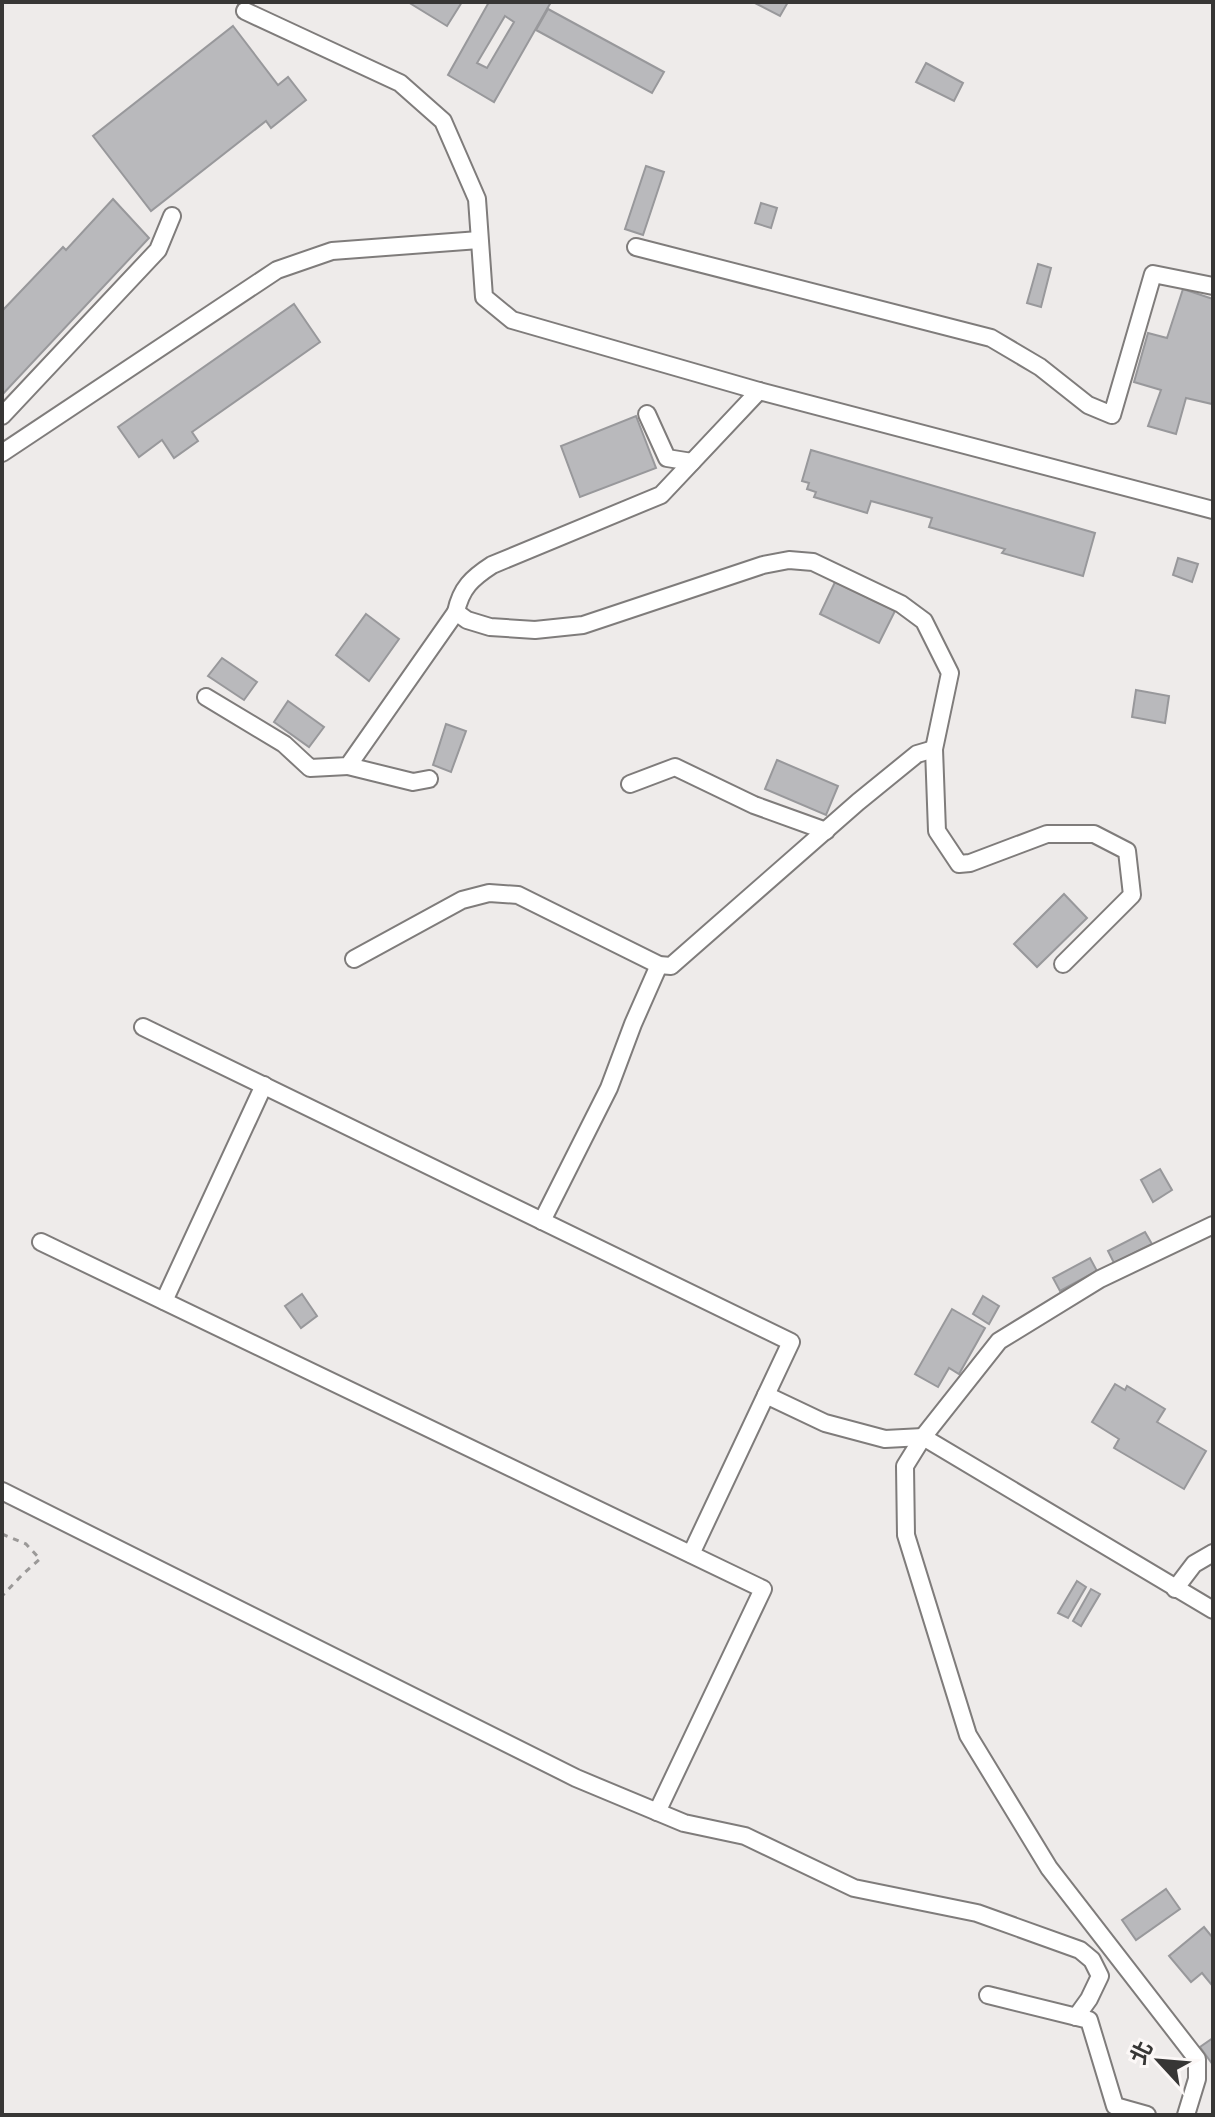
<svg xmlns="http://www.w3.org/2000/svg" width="1215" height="2117" font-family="'Source Sans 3','Noto Sans TC',sans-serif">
	<rect width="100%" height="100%" fill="#eeebea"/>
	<!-- building -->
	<g fill="#b9b9bc" stroke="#98989b" stroke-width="2" fill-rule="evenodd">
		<path d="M408,2h54l-15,24z"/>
		<path d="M489,2h62l-57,100 -46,-27zM505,16l9,6 -27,46 -10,-5z"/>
		<path d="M753,2h35l-8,14z"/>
		<path d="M548,9l116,63 -12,21 -116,-63z"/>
		<path d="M233,26l45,59 10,-8 18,23 -35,28 -5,-7 -115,90 -58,-75z"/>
		<path d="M926,63l37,20 -9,18 -38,-19z"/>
		<path d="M646,166l18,6 -21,63 -18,-6z"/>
		<path d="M113,199l36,39 -147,157v-84l61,-64 3,3z"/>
		<path d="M761,203l16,5 -6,20 -16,-5z"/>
		<path d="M1038,264l13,4 -10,39 -14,-4z"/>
		<path d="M1183,289l30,10v103l-1,2 -26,-6 -10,36 -28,-8 13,-36 -27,-8 14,-49 19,5z"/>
		<path d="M294,304l26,38 -128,90 6,9 -24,17 -12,-18 -23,17 -21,-30z"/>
		<path d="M636,416l20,52 -76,29 -19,-51z"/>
		<path d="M811,450l284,83 -12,43 -81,-23 3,-4 -76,-22 3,-9 -61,-17 -4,12 -53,-16 2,-5 -9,-3 2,-6 -7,-2z"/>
		<path d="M1178,558l20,6 -6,18 -19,-7z"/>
		<path d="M835,582l60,29 -16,32 -59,-29z"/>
		<path d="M366,614l33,25 -30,42 -33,-26z"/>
		<path d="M222,658l35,24 -13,18 -36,-24z"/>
		<path d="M1136,690l33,6 -4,27 -33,-6z"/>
		<path d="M288,701l36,26 -15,20 -35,-25z"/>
		<path d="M446,724l20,7 -15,41 -18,-7z"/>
		<path d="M777,760l61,26 -12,29 -61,-26z"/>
		<path d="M1064,894l23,24 -50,49 -23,-23z"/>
		<path d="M1160,1169l12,21 -19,12 -12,-22z"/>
		<path d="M1145,1232l7,12 -38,19 -6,-12z"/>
		<path d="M1090,1258l7,13 -37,20 -7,-13z"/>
		<path d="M302,1294l15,22 -16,12 -16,-22z"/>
		<path d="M983,1296l16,10 -10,18 -16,-10z"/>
		<path d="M952,1309l33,19 -26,46 -10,-6 -11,19 -23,-13z"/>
		<path d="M1115,1384l10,6 2,-4 38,23 -8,13 49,29 -22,38 -70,-41 5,-9 -27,-17z"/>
		<path d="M1077,1581l9,6 -18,31 -10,-5z"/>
		<path d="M1091,1589l9,5 -19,32 -8,-5z"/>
		<path d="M1166,1889l14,20 -44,31 -14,-20z"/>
		<path d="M1204,1927l9,11v44l-2,2 -9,-11 -11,9 -22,-26z"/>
		<path d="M1213,2038v27l-13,-18z"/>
	</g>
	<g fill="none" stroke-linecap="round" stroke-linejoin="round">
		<!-- minor casing -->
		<g stroke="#7f7c7b" stroke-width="20">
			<g id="minor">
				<path d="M245,11l155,72 43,38 34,78 7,98 28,23 247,71 454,119"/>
				<path d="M636,247l355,91 49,29 48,38 24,10 41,-141 60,12"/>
				<path d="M759,391l-98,104 -169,70c-20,13 -31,23 -36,47l11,8 23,7 45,3 48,-5 180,-60 26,-5 24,2 88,42 23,17 26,52 -16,76 3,82 22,33 11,-1 77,-29h47l33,17 5,44 -69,69"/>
				<path d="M647,414l20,44 25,4"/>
				<path d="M2,416l156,-166 14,-34"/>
				<path d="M2,453l275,-183 55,-19 147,-11"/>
				<path d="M206,697l78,47 26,24 38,-2 108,-154"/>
				<path d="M348,766l65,16 16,-3"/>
				<path d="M630,784l45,-17 79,38 72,26"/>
				<path d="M354,959l108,-59 27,-7 29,2 141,70 12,1 187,-164 59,-48 17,-5"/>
				<path d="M143,1027l648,315 -100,212"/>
				<path d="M542,1221l67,-133 24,-64 26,-59"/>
				<path d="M41,1242l722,347 -106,223"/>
				<path d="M164,1301l100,-216"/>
				<path d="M766,1395l59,28 60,16 38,-2 290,173"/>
				<path d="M2,1491l574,287 108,45 61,13 109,52 123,25 103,37 12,10 8,16 -11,23 -13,18"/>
				<path d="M1175,1589l19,-25 19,-11"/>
				<path d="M988,1995l101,25 26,86 32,9"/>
				<path d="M1186,2115l11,-36v-20l-148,-191 -81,-133 -62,-200 -1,-69 18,-29 76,-96 101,-62 113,-54"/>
			</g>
		</g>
		<!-- path -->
		<path stroke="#9b9998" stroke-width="3" stroke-dasharray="6 6" stroke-linecap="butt" d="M2,1534l24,10 14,15 -17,15 -21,22"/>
		<!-- minor -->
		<use href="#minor" stroke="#fff" stroke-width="16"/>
	</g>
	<!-- border -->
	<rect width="1215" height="2117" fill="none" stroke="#373635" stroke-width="8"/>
	<!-- north arrow -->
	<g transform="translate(1159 2061) rotate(296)" stroke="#fcf8f7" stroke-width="6" paint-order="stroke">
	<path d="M0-6L14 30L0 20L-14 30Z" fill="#373635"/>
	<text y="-12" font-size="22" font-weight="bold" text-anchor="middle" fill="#373635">北</text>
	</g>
</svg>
